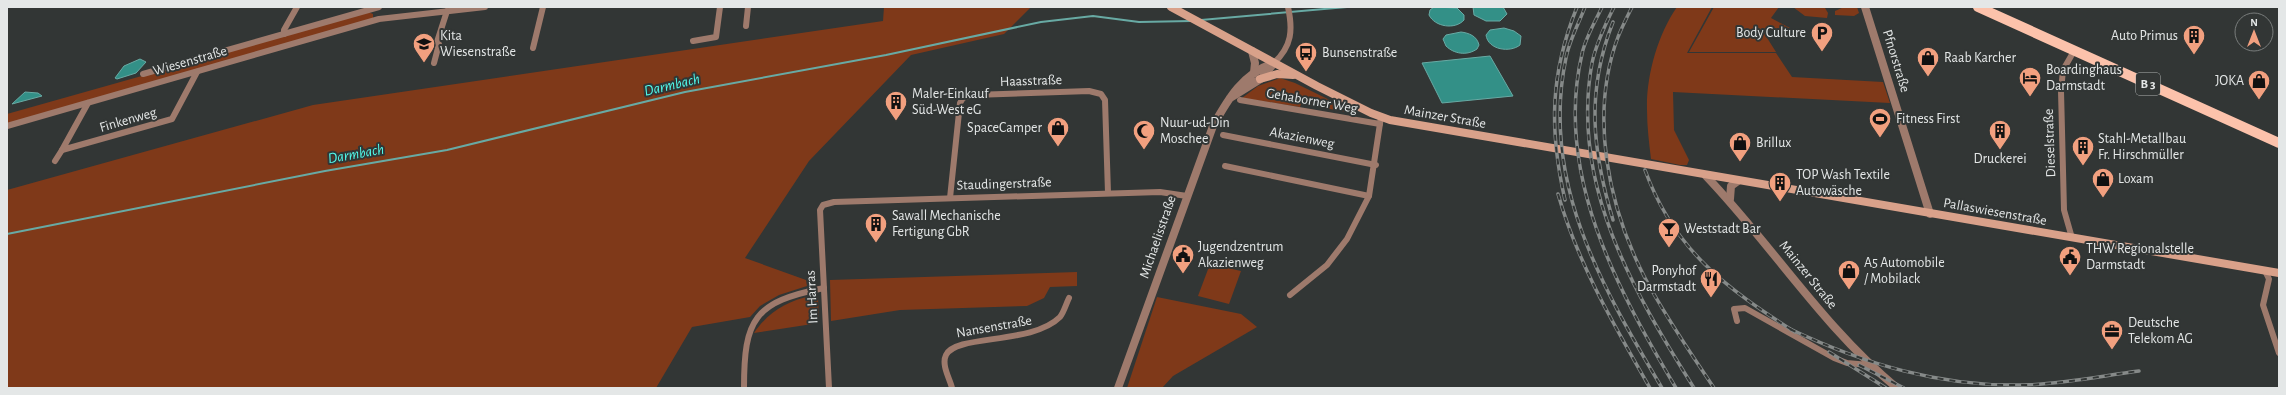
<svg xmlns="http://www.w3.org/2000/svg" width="2286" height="395" font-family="'Alegreya Sans',sans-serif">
	<rect width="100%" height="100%" fill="#323635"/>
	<!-- green -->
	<g fill="#7f3919">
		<path d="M884,7h147l-27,27 -93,21 -102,106 -64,97 61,22 1,6 -28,9 -19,11 -10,11 -58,10 -36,61h-649v-198l306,-85 570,-84z"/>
		<path d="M1677,7h35l-25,46h89l16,24 91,5 7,21 -217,-11 1,38 15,30 -2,5h-7l-29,-6c-2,-16 -4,-33 -4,-49 -1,-34 11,-76 30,-103z"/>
		<path d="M1714,7h65l-8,11 19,10 -18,1 -8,4 12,19h-87z"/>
		<path d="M1793,7h36l-4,1 3,5 -1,5 -22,-2z"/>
		<path d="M1844,7h13l2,6 -5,3 -19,-1v-4z"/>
		<path d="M368,12l5,2v5l-366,105v-10z"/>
		<path d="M1280,78l15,5 59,29 -1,1 -52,-9 -1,3 -58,-9 16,-12z"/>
		<path d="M1210,264l31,7 -12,33 -31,-8z"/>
		<path d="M1077,272v14l-27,1 -6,11 -17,8 -127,4 -69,11 -1,-41z"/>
		<path d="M811,296l7,1 1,26 -65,10c14,-21 33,-32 57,-37z"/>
		<path d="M1157,297l84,17 16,13 -84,49 -11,12h-35z"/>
	</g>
	<!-- water -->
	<g fill="#339087" stroke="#68aaa4">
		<path d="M1434,7l23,1 7,7v5c-9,10 -29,7 -35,-5l1,-5z"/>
		<path d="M1473,7h30l4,7 -7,7h-14l-12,-6z"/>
		<path d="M1504,28l10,3 7,5 -1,9c-10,8 -32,5 -34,-10l4,-5z"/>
		<path d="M1461,32c8,1 16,4 18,13l-2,4c-10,7 -23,5 -31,-3l-3,-7 3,-4z"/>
		<path d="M1490,56l23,40 -71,7 -20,-40z"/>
		<path d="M140,59l6,3 -10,11 -19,6 -2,-1 9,-12z"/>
		<path d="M25,92l13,1 4,3 -30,8z"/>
	</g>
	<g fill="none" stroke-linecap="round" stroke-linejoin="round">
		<!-- stream -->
		<g stroke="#68aaa4" stroke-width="2">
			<path d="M1201,20l146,-13"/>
			<path d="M7,234l318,-63 122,-21 238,-58 201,-37 155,-33 52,-6 46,6 52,-1"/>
		</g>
		<!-- minor -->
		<g stroke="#9e7a6c" stroke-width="6">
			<path d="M746,26l2,-19"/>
			<path d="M284,34v-4l13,-23"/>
			<path d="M693,41l23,-4 4,-30"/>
			<path d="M533,48l10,-41"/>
			<path d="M434,63l5,-19 -2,-2 10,-31"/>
			<path d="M1274,63c18,-17 19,-33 14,-56"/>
			<path d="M143,74l236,-67"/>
			<path d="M1240,100l140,24"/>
			<path d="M88,103l-26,47 110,-31 25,-47"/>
			<path d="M7,126l372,-107 106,-12"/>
			<path d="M1223,135l153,30"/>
			<path d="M55,161l7,-11"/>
			<path d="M1225,166l144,30"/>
			<path d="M950,198l10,-95 3,-5 10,-3 116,-4 12,3 4,6 3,93"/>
			<path d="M2072,238l-8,-28 -3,-119 2,-21 11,-19"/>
			<path d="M2265,271l4,8 -6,26 16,48"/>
			<path d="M1290,295l37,-30 20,-26 22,-43 12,-79"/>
			<path d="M1737,321l-3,-12 11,-1 89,50 13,5 22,2"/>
			<path d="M744,388c0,-69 10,-86 80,-100"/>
			<path d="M829,388l-9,-178 3,-5 11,-3 326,-10 27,4"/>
			<path d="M952,388c-2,-9 -11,-23 -6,-33 10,-21 86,-10 114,-38 4,-5 6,-13 9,-19"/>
		</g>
		<!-- tertiary -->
		<g stroke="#9e7a6c" stroke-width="8">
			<path d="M1865,7l65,207"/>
			<path d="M1252,51l3,12 -1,10"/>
			<path d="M1706,176c66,69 117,151 191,212"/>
			<path d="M1730,199l1,-13 7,-5"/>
			<path d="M1118,388l95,-262c15,-27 30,-53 61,-63l-12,15 -32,20"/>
		</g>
		<!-- secondary -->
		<g stroke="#d9a18a" stroke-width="8">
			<path d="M1171,7l146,79 54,27 19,7 889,153"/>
			<path d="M1260,79l17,-5 16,1"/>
		</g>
		<!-- primary -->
		<path stroke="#fcc2ab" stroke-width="10" d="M1978,7l301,136"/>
		<!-- rail casing -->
		<g stroke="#868a89" stroke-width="3.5">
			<g id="rail">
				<path d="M1585,7c-6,16 -16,34 -19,51 -26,123 36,229 96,330"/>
				<path d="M1602,7c-7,15 -17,32 -20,47 -28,119 35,235 94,334"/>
				<path d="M1614,7c-9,18 -18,37 -22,56 -22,120 41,228 102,325"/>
				<path d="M1632,7c-5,10 -10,20 -14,30 -29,78 -10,169 27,241 20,38 45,74 69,110"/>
				<path d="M1613,22c-27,69 -21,128 0,198"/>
				<path d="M1645,170c29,80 81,118 150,162"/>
				<path d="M1558,194c20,70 56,131 92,194"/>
				<path d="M1565,200c-16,-70 -15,-126 12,-193"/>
				<path d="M1790,329c74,35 151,58 234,56 39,-1 77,-9 115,-14"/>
				<path d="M1829,352l57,36"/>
				<path d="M1859,365l45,23"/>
			</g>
		</g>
		<!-- rail -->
		<use href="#rail" stroke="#323635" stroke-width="2" stroke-dasharray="6" stroke-linecap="butt"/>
	</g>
	<!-- icons -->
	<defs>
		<g id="parking-pin" transform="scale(1.15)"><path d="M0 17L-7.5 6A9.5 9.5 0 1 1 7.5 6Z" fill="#f2a07f" stroke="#323635"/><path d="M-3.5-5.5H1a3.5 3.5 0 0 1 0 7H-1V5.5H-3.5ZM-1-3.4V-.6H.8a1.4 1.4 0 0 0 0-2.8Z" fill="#111"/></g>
		<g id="building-pin" transform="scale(1.15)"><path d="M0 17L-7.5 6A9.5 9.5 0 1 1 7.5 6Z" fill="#f2a07f" stroke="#323635"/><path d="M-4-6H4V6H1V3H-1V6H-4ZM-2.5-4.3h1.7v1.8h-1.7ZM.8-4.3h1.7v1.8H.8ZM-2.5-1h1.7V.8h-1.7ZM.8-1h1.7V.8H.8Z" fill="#111"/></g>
		<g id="school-pin" transform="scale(1.15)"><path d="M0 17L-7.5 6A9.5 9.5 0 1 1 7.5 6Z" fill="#f2a07f" stroke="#323635"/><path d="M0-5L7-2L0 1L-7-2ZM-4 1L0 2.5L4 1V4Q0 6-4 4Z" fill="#111"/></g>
		<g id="bus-pin" transform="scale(1.15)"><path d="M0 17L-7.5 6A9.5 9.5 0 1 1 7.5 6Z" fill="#f2a07f" stroke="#323635"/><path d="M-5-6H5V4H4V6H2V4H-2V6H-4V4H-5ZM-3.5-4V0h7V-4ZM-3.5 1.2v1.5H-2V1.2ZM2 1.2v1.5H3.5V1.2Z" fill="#111"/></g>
		<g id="shop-pin" transform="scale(1.15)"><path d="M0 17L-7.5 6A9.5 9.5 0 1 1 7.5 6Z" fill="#f2a07f" stroke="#323635"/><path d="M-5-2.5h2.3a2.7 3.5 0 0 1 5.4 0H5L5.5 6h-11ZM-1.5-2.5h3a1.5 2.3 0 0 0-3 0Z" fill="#111"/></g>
		<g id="hotel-pin" transform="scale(1.15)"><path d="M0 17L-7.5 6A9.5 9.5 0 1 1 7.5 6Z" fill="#f2a07f" stroke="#323635"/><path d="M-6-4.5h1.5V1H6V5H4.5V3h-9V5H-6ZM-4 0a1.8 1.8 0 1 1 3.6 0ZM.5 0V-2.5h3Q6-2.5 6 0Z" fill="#111"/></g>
		<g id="stadium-pin" transform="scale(1.15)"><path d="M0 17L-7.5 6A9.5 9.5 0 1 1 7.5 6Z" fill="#f2a07f" stroke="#323635"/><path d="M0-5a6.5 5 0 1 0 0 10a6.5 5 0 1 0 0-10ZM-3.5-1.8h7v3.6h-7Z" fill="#111"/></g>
		<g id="mosque-pin" transform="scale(1.15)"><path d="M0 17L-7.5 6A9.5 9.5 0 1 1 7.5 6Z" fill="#f2a07f" stroke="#323635"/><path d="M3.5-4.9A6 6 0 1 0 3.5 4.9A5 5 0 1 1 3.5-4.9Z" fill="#111"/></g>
		<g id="bar-pin" transform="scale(1.15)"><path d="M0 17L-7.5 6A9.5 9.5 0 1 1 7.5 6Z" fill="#f2a07f" stroke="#323635"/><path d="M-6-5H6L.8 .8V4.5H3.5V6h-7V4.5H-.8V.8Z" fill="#111"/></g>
		<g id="civic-pin" transform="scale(1.15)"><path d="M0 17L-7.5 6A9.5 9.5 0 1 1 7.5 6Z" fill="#f2a07f" stroke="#323635"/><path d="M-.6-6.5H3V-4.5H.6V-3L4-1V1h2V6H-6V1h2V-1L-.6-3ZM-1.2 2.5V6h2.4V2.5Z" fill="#111"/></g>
		<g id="restaurant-pin" transform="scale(1.15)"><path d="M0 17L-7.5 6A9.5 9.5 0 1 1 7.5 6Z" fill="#f2a07f" stroke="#323635"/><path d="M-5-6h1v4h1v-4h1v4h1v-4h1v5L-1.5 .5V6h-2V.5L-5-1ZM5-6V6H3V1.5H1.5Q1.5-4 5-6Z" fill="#111"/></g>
		<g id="office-pin" transform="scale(1.15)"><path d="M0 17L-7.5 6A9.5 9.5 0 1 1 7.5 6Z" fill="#f2a07f" stroke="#323635"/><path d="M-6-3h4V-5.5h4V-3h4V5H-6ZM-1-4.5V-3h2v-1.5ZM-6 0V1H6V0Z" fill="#111"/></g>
	</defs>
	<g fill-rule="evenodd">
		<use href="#parking-pin" x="1822" y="33"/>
		<use href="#building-pin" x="2194" y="36"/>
		<use href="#school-pin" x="424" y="44"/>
		<use href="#bus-pin" x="1306" y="53"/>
		<use href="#shop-pin" x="1928" y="58"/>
		<use href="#hotel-pin" x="2030" y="78"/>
		<use href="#shop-pin" x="2259" y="81"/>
		<use href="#building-pin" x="896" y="102"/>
		<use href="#stadium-pin" x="1880" y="119"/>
		<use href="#shop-pin" x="1058" y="128"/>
		<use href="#mosque-pin" x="1144" y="131"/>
		<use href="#building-pin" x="2000" y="131"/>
		<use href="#shop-pin" x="1740" y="143"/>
		<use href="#building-pin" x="2083" y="147"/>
		<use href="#shop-pin" x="2103" y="179"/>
		<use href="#building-pin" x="1780" y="183"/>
		<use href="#building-pin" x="876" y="224"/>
		<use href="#bar-pin" x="1669" y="229"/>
		<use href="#civic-pin" x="1183" y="255"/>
		<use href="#civic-pin" x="2070" y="257"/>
		<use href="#shop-pin" x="1849" y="271"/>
		<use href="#restaurant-pin" x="1711" y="279"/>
		<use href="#office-pin" x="2112" y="331"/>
	</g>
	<g text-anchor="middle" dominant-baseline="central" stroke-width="4" stroke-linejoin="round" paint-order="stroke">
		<!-- shield labels -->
		<rect fill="#323635" stroke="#afb2b2" stroke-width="1" x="2136" y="73" width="24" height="22" rx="3"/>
		<g font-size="13" font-weight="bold" fill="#e4e7e7">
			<text x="2148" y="84">B 3</text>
		</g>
		<!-- poi labels -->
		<g font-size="14" fill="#e4e7e7" stroke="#323635" text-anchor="start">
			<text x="1806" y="33" text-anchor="end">Body Culture</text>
			<text x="440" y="36">Kita<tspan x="440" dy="16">Wiesenstraße</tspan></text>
			<text x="2178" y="36" text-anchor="end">Auto Primus</text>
			<text x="1322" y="53">Bunsenstraße</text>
			<text x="1944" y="58">Raab Karcher</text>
			<text x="2046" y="70">Boardinghaus<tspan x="2046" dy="16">Darmstadt</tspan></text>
			<text x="2244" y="81" text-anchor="end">JOKA</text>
			<text x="912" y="94">Maler-Einkauf<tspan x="912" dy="16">Süd-West eG</tspan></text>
			<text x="1896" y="119">Fitness First</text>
			<text x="1160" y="123">Nuur-ud-Din<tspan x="1160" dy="16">Moschee</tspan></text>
			<text x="1042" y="128" text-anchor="end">SpaceCamper</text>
			<text x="2098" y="139">Stahl-Metallbau<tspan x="2098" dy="16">Fr. Hirschmüller</tspan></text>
			<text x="1756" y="143">Brillux</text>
			<text x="2000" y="159" text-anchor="middle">Druckerei</text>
			<text x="1796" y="175">TOP Wash Textile<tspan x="1796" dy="16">Autowäsche</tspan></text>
			<text x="2118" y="179">Loxam</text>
			<text x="892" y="216">Sawall Mechanische<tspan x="892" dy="16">Fertigung GbR</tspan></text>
			<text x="1684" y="229">Weststadt Bar</text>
			<text x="1198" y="247">Jugendzentrum<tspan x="1198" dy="16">Akazienweg</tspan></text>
			<text x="2086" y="249">THW Regionalstelle<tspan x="2086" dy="16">Darmstadt</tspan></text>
			<text x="1864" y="263">A5 Automobile<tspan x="1864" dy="16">/ Mobilack</tspan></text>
			<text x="1696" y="271" text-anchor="end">Ponyhof<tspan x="1696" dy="16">Darmstadt</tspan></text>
			<text x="2128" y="323">Deutsche<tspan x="2128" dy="16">Telekom AG</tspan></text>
		</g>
		<!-- street labels -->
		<g font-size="14" fill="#e4e7e7" stroke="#323635">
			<text transform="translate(190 61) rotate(-16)">Wiesenstraße</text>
			<text transform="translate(1896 61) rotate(73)">Pfnorstraße</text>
			<text transform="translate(1031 81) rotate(-2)">Haasstraße</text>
			<text transform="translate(1312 101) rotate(10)">Gehaborner Weg</text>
			<text transform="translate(1445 117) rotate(10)">Mainzer Straße</text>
			<text transform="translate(128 120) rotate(-16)">Finkenweg</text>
			<text transform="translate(1302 138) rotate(11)">Akazienweg</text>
			<text transform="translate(2050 143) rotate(-92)">Dieselstraße</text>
			<text transform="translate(1004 184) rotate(-2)">Staudingerstraße</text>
			<text transform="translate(1995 212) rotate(10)">Pallaswiesenstraße</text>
			<text transform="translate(1158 237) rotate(-71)">Michaelisstraße</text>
			<text transform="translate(1808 275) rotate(51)">Mainzer Straße</text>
			<text transform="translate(812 297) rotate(-93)">Im Harras</text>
			<text transform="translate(994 327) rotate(-10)">Nansenstraße</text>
		</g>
		<!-- water labels -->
		<g font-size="15" font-style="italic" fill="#51fced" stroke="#323635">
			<text transform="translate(672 85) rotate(-13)">Darmbach</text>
			<text transform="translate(356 154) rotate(-10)">Darmbach</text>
		</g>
	</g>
	<!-- border -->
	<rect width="2286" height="395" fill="none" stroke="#e4e7e7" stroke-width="16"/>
	<!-- north arrow -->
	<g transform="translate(2254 32)"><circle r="19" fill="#323635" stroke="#797d7c"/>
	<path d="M0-3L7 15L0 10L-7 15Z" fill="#f2a07f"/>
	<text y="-6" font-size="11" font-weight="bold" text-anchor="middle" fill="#e4e7e7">N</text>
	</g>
</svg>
